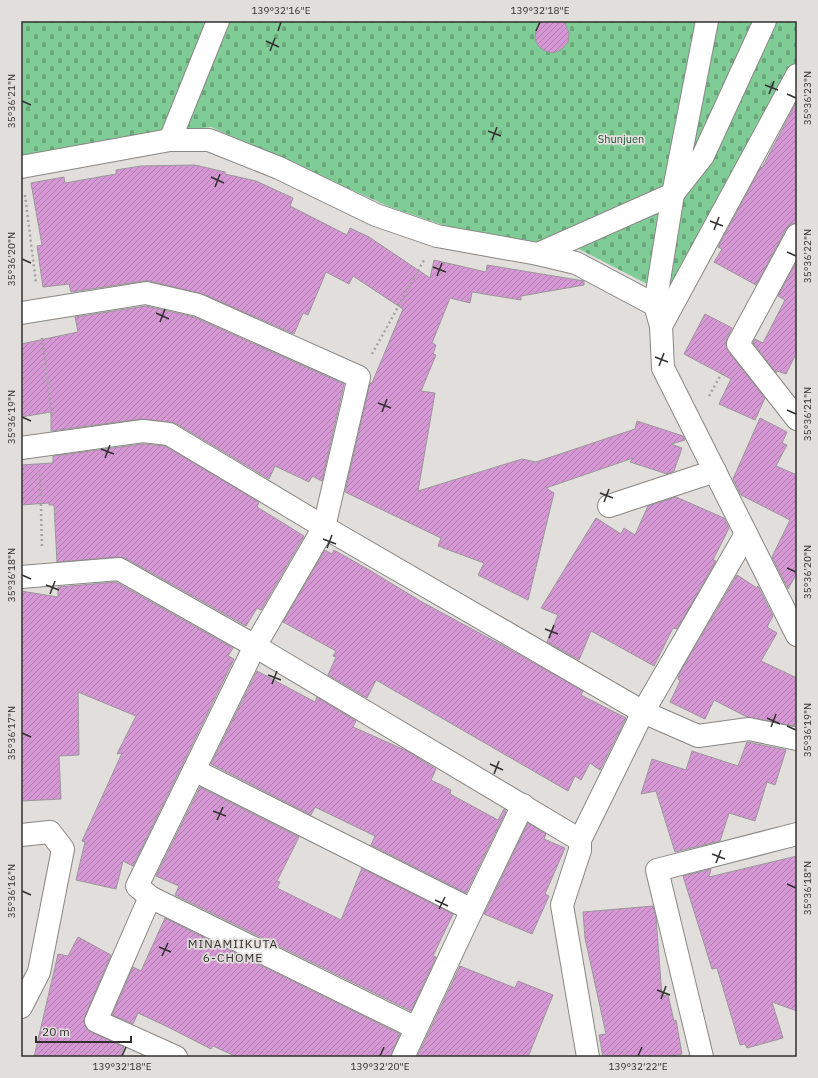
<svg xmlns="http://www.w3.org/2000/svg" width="818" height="1078" font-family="'IBM Plex Sans',sans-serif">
	<defs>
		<pattern id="cemetery-stones" width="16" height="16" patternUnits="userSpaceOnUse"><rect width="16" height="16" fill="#80cc97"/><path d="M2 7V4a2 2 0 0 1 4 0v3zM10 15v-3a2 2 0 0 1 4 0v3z" fill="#69a67c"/></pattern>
		<pattern id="building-hatch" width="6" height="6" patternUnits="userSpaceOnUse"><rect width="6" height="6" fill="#d698d5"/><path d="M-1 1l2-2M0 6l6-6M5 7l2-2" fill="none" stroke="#ae7cad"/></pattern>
	</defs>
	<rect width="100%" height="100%" fill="#e1dedb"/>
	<!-- cemetery -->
	<path fill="url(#cemetery-stones)" d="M21,21h776v41l-124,232 -26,-10 -72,-37 -45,-6 -84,-15 -56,-19 -179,-80 -112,14 -78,16z"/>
	<!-- building -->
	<g fill="url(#building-hatch)" stroke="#9a979a">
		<path d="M542,21h22l5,12 -1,9 -6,7 -8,4 -9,-2 -7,-5 -3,-8 1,-9z"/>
		<path d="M797,101v122l-6,1 -5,5 -30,56 -42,-23 8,-13 -4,-2 43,-80 1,1z"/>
		<path d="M195,165l30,7v2l31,7 37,17 -3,8 57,29 3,-7 19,9 61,41 4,-18 52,12 1,-7 97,16v4l-63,11v4l-49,-8 -2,11 -20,-5 -18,45 4,2 -3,9 3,1 -15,36 14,2 -17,98 104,-32 14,3 99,-33 2,-8 46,15 2,4 -14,4 11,4 -8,23 -7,3 -37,-12 3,-4 -87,30 8,5 -26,107 -50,-25 6,-12 -46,-17 3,-8 -96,-46 25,-109h2l31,-74 -50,-33 -4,8 -23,-12 -18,43 -5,-2 -9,21 -91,-40 -54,-13h-5l-73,11 -2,-8 -26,3 -6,-41 5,-1 -11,-62 33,-6 1,6 51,-9v-4l25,-4z"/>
		<path d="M797,261v91l-11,22 -9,-3 -1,2 -23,-30 2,-4 8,4 22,-43 -7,-4z"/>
		<path d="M146,306l48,11 150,67 -22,97 -10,-5 -3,6 -34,-16 -6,13 -94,-56 -5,-1 -29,-3 -90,12v-19l-30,5v-73l57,-12 -3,-15z"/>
		<path d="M705,314l27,14 -5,10 -1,7 2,6 37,47 -10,22 -36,-16 12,-25 -47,-25z"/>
		<path d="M760,418l27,14 -5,11 5,2 -11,21 21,9v98l-9,16 -16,-32 18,-37 -49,-25 -8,-16z"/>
		<path d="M143,444l22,2 94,56 -2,5 47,29 -43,74 -4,-2 -11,18 -121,-68 -7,-1 -61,5 -3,-57h-5v-2l-28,2v-40l32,-2v-7z"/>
		<path d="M676,497l48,21 5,10 -16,32 3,1 -39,68 -4,-1 -19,38 -63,-35 -12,29 -32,-18 11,-27 -17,-7 55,-90 25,16 3,-6 11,7 13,-29z"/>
		<path d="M325,550l7,4 2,-4 37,21 51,31 98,53 63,36 -2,4 45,23 -26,52 -10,-7 -9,17 -6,-4 -7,15 -192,-111 -9,18 -39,-23 8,-18 -3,-1 3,-5 -53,-29z"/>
		<path d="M737,575l20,13 1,-2 15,30 -6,11 10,6 -16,28 36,17v38l-3,10 -47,-9 -33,-17 -9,19 -35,-17 10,-21 -2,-2 1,-5z"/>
		<path d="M116,582l117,66 -5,8 6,3 -101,207 -10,-5 -7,28 -40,-9 9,-38 -3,-1 40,-88 -5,1 19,-38 -58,-24 1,63 -20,1 2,43 -40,2v-210l37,6v-10z"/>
		<path d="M257,671l58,31 2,-5 39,24 -3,6 54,24 29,18 -5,11 20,10 -1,4 48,26 6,-11 2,2 -40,82 -95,-48 4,-9 -60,-29 -4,8 -100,-51z"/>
		<path d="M747,742l39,8 -11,35 -8,-3 -12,39 -26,-8 -9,28 -45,11 -19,-61 -15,3 11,-35 34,11 6,-19 46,15z"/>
		<path d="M200,787l99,50 -22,44 3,1 -3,6 64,32 21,-52 91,46 -20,42 3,1 -25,54 -236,-116 4,-9 -23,-10z"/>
		<path d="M528,823l18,11 -2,5 21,9 -20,46 4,2 -17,38 -48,-20z"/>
		<path d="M797,856v155l-25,-9 11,36 -36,10 -2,-4 -5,1 -23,-77 -5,1 -29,-93 28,-7 -2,8z"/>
		<path d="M653,906l3,12 6,78 6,-1 6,26 2,-1 6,34 -17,3h-62l-4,-22 7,-1 -21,-96 -2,-26z"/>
		<path d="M165,918l235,116 -8,18 -1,5h-154l-24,-11 -2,3 -43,-22 -30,-14 -5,11 -21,-9 21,-48 8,4z"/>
		<path d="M78,937l33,18 -26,61 -1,6 2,6 5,4 33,15 -4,10h-86l24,-103 10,2z"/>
		<path d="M460,966l55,22 3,-7 35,14 -25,62h-111z"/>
	</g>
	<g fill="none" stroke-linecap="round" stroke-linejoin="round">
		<!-- minor casing -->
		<g stroke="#898784" stroke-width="24">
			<g id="minor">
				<path d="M170,140l48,-119"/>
				<path d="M21,167l149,-27h39l70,28 97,47 61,21 101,18 38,9 79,42 6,21 2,42 134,267"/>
				<path d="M797,235l-59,109 59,75"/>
				<path d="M538,254l135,-60 30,-38 62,-135"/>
				<path d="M655,305l18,-111 34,-173"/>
				<path d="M21,313l125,-20 52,12 161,72 -35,150 -69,119 -118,240 13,11 -54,124 80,36"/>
				<path d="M661,326l136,-251"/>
				<path d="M21,448l122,-17 26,3 155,93 319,185 55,24 51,-7 48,10"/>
				<path d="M609,506l106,-35"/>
				<path d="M21,577l98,-8 136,77 325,194"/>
				<path d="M194,770l278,140"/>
				<path d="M21,835l29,-3 13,17 -24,123 -18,35"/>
				<path d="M150,897l266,131"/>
				<path d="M403,1057l69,-147 51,-105"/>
				<path d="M588,1057l-26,-152 18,-55v-10l63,-128 103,-178"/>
				<path d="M702,1057l-45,-187 140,-36"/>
			</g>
		</g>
		<!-- path -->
		<g stroke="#a4a29f" stroke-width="2.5" stroke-dasharray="2 3" stroke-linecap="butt">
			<path d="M25,195l11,88"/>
			<path d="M42,338l10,78"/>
			<path d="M372,354l52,-94"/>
			<path d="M709,396l14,-25"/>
			<path d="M40,474l2,73"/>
		</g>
		<!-- minor -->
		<use href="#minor" stroke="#fff" stroke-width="22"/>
	</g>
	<!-- ticks -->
	<path fill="none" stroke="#31302f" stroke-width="1.5" d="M278,31l3,-9M536,31l4,-9M266,41l13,6M270,51l5,-13M765,85l13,5M769,94l5,-13M787,94l9,4M22,101l9,4M488,131l13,5M492,140l5,-13M211,177l13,6M215,187l5,-13M710,221l13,5M714,230l5,-13M787,252l9,4M22,259l9,4M433,267l13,5M437,276l5,-13M156,313l13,6M160,322l5,-13M655,357l13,5M659,366l5,-13M378,403l13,5M787,410l9,4M382,412l5,-13M22,417l9,4M101,449l13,5M105,458l5,-13M600,493l13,5M604,502l5,-13M323,539l13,5M327,548l5,-13M787,568l9,4M22,575l9,4M46,585l13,5M50,594l5,-13M545,629l13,5M549,638l5,-13M268,675l13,5M272,684l5,-13M767,718l13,6M787,726l9,4M771,727l5,-13M22,733l9,4M490,764l13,6M494,774l5,-13M213,811l13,5M217,820l6,-13M712,854l13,5M716,863l5,-13M787,884l9,4M22,891l9,4M435,900l13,6M439,909l6,-12M159,947l12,5M162,956l6,-13M657,990l13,5M661,999l5,-13M122,1056l4,-9M380,1056l4,-9M638,1056l4,-9"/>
	<g text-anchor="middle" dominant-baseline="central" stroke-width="3.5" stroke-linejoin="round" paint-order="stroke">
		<!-- park labels -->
		<g font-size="11" fill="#1f5734" stroke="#e1dedb">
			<text x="621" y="139">Shunjuen</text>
		</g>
		<!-- neighbourhood labels -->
		<g font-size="12" letter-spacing="1" fill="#31302f" stroke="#e1dedb">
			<text x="233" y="943">MINAMIIKUTA<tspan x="233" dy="14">6-CHOME</tspan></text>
		</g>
	</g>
	<!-- border -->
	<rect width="818" height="1078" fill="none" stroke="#e1dedb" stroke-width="44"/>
	<!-- scale -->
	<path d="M36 1036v6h95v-6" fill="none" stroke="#31302f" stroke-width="2"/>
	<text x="42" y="1036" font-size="12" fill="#31302f" stroke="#e1dedb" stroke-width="3" paint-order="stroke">20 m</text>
	<rect x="22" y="22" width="774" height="1034" fill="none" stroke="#31302f" stroke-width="1.5"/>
	<g font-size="10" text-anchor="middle" fill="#31302f">
		<text x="281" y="14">139°32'16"E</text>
		<text x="540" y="14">139°32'18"E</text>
		<text transform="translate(807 98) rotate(-90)" y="4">35°36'23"N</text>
		<text transform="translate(11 101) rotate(-90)" y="4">35°36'21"N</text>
		<text transform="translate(807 256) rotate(-90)" y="4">35°36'22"N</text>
		<text transform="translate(11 259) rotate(-90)" y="4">35°36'20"N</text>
		<text transform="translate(807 414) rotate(-90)" y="4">35°36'21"N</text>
		<text transform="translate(11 417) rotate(-90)" y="4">35°36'19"N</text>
		<text transform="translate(807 572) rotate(-90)" y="4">35°36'20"N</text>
		<text transform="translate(11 575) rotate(-90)" y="4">35°36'18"N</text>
		<text transform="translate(807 730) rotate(-90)" y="4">35°36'19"N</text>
		<text transform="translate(11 733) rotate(-90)" y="4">35°36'17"N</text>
		<text transform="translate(807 888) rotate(-90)" y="4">35°36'18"N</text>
		<text transform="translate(11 891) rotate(-90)" y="4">35°36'16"N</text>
		<text x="122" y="1070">139°32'18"E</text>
		<text x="380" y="1070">139°32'20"E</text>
		<text x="638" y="1070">139°32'22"E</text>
	</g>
</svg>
